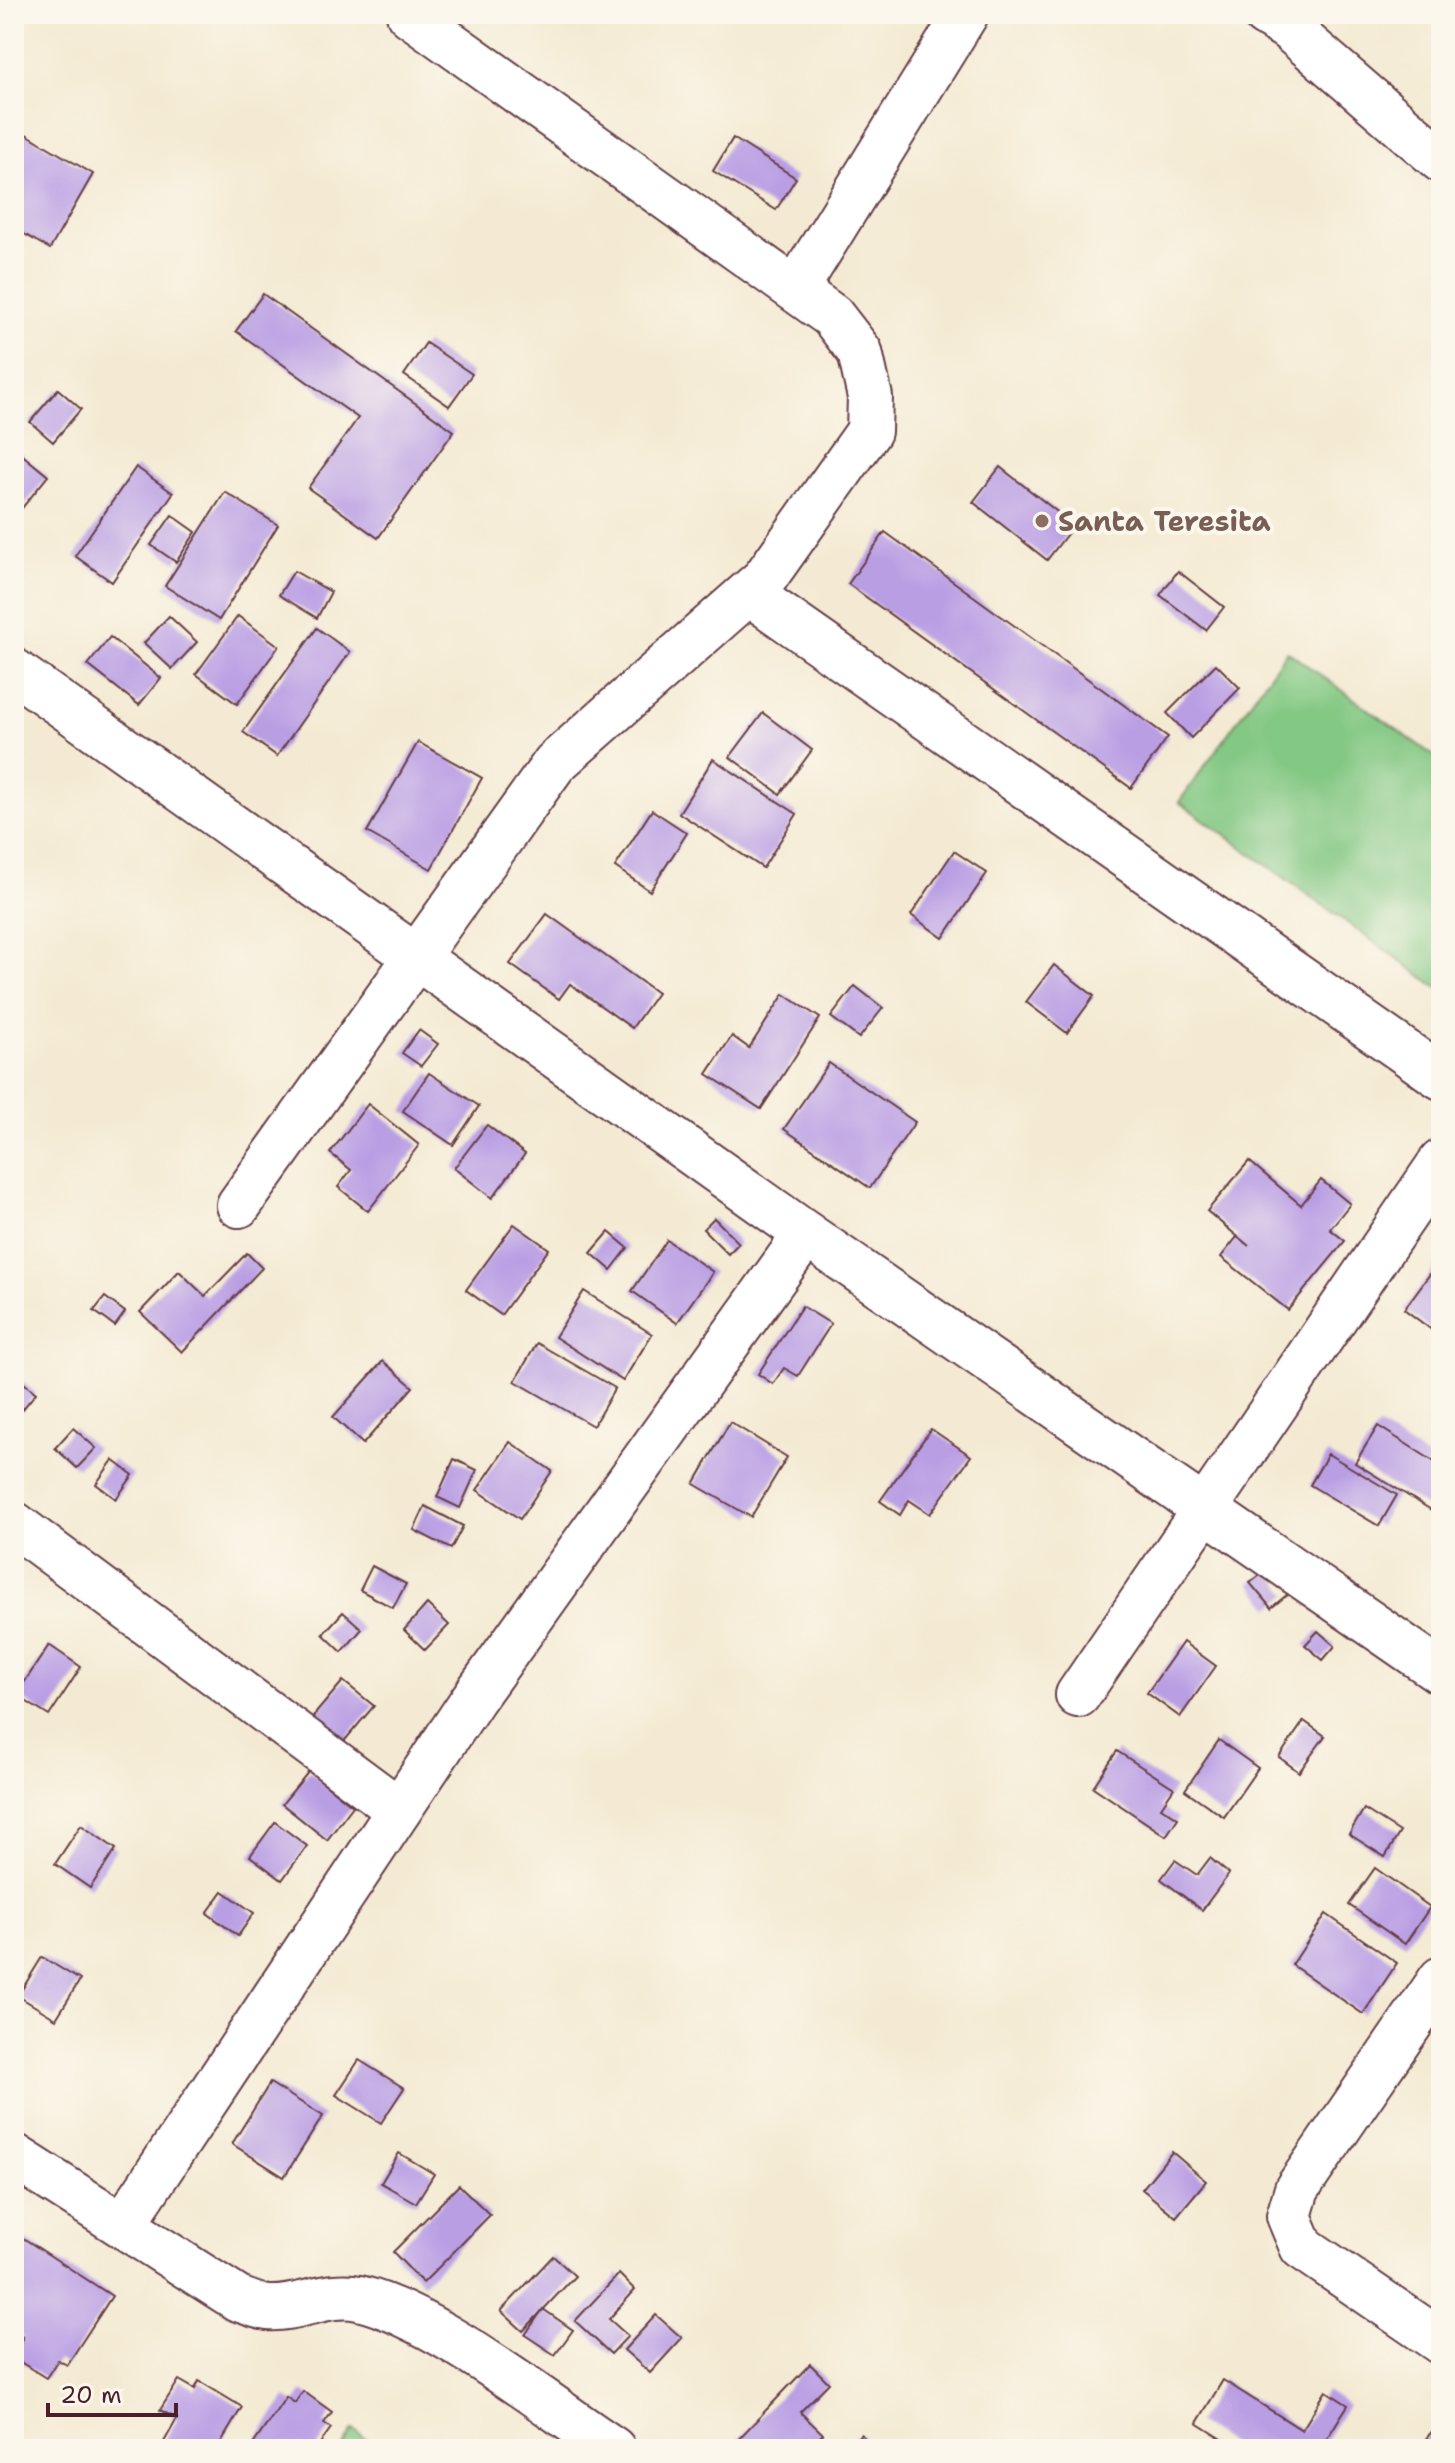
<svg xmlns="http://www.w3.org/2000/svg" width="1455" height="2463" font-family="'Shantell Sans',sans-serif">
	<rect width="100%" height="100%" fill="#fbf7ec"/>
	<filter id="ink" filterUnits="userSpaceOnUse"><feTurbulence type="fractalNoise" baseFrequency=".0125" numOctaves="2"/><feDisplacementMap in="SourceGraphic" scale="16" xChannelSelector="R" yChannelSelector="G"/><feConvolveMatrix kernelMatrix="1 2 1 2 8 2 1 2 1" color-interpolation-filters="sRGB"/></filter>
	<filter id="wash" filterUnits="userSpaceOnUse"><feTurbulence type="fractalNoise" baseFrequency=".006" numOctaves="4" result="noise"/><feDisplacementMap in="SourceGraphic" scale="32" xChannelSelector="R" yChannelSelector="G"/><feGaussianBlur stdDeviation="1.8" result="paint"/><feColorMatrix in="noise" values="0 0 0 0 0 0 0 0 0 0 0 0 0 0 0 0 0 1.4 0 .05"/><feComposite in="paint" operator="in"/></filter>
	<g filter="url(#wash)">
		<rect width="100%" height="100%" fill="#f4ead3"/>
		<!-- green -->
		<g fill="#83c883" stroke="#667457" stroke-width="2">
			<path d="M1287,651l154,110v229l-262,-188z"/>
			<path d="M353,2430l30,19h-42z"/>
		</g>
		<g id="blocks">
			<!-- building -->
			<g fill="#ba9ee4">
				<path d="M16,128l77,46 -43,75 -36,-21z"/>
				<path d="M733,138l63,40 -20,32 -63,-39z"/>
				<path d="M263,294l191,137 -76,107 -70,-50 50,-70 -122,-87z"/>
				<path d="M426,343l46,31 -23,32 -45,-31z"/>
				<path d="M58,389l23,20 -28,33 -23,-20z"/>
				<path d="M14,448l34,28 -34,42z"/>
				<path d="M136,467l37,26 -61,89 -37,-26z"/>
				<path d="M1000,467l74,58 -27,35 -74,-58z"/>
				<path d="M225,492l53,33 -59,95 -54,-34z"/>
				<path d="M172,515l24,17 -20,30 -25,-17z"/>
				<path d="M885,532l283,205 -37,51 -283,-204z"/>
				<path d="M294,571l37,21 -14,26 -38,-23z"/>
				<path d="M1178,571l46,36 -18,23 -46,-35z"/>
				<path d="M169,616l28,26 -25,27 -28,-26z"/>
				<path d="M238,616l41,30 -42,58 -41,-30z"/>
				<path d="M317,628l33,24 -73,104 -34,-24z"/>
				<path d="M110,637l51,41 -22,27 -51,-40z"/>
				<path d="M1216,664l24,24 -49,50 -24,-25z"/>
				<path d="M763,713l49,37 -32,44 -50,-37z"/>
				<path d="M418,742l64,36 -51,91 -64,-37z"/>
				<path d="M713,759l84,55 -34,54 -84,-55z"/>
				<path d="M652,810l35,23 -37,58 -35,-24z"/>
				<path d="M954,851l33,22 -44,65 -32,-23z"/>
				<path d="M547,914l110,79 -25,35 -62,-44 -11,15 -49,-35z"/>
				<path d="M1054,965l40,31 -27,37 -41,-31z"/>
				<path d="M855,986l28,22 -24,30 -28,-21z"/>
				<path d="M784,994l36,24 -59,91 -54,-35 25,-38 17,12z"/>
				<path d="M419,1030l19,14 -17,22 -19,-13z"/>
				<path d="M829,1063l86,59 -45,66 -86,-59z"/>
				<path d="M429,1073l50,33 -26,39 -50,-34z"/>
				<path d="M368,1104l51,41 -51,66 -30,-24 13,-17 -21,-17z"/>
				<path d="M487,1125l38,29 -33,44 -38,-30z"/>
				<path d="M1249,1161l52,44 20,-25 29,24 -20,25 15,12 -57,69 -67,-53 16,-20 12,9 -42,-35z"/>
				<path d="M714,1218l25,25 -11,11 -25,-25z"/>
				<path d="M514,1224l35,25 -48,66 -35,-25z"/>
				<path d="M609,1232l19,16 -17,22 -20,-17z"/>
				<path d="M667,1240l46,32 -36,51 -45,-32z"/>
				<path d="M247,1253l15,15 -80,84 -42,-40 39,-41 26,25z"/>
				<path d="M1441,1259v78l-37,-28z"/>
				<path d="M584,1291l68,43 -29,47 -68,-44z"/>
				<path d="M105,1297l20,15 -10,14 -21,-15z"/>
				<path d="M802,1306l29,18 -33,52 -14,-8 -11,16 -15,-10z"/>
				<path d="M537,1343l78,45 -22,38 -78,-45z"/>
				<path d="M383,1361l30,26 -50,57 -30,-27z"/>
				<path d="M14,1375l22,18 -22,27z"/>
				<path d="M730,1422l57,35 -36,60 -57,-33z"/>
				<path d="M1378,1426l63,40v50l-86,-53z"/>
				<path d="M73,1428l23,20 -19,20 -22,-20z"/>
				<path d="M931,1429l40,27 -41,58 -21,-14 -9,15 -20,-14z"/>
				<path d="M510,1442l42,29 -32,48 -43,-29z"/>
				<path d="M1328,1454l69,41 -18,31 -69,-41z"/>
				<path d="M454,1459l23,11 -17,38 -23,-11z"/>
				<path d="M113,1460l20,15 -17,24 -20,-15z"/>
				<path d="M425,1506l38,20 -12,23 -37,-19z"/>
				<path d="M372,1566l34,18 -13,24 -33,-18z"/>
				<path d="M1268,1569l20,25 -17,14 -21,-25z"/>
				<path d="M427,1604l22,21 -24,25 -21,-20z"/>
				<path d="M343,1612l19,17 -20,23 -19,-18z"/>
				<path d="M1318,1631l17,15 -12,14 -18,-15z"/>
				<path d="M1183,1642l33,24 -36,51 -33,-24z"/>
				<path d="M49,1645l32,22 -32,49 -33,-21z"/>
				<path d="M343,1681l31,25 -34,40 -30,-26z"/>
				<path d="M1304,1721l21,15 -26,36 -20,-15z"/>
				<path d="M1219,1740l39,28 -34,49 -39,-27z"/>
				<path d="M1117,1751l57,37 -13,19 17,11 -12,18 -73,-49z"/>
				<path d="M309,1771l44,35 -26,34 -45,-36z"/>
				<path d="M1364,1809l36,23 -15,25 -36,-23z"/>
				<path d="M275,1822l32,24 -25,34 -32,-24z"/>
				<path d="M81,1825l35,24 -26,39 -35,-24z"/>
				<path d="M1210,1858l19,16 -27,36 -41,-31 14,-19 22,15z"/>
				<path d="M1375,1868l55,39 -25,37 -56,-39z"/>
				<path d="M223,1891l31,22 -16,23 -31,-23z"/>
				<path d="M1326,1914l71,49 -34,51 -71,-49z"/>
				<path d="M42,1957l38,23 -24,39 -38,-23z"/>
				<path d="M359,2060l45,28 -23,35 -45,-28z"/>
				<path d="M270,2083l53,33 -39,61 -52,-33z"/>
				<path d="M1172,2152l34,29 -30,36 -34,-28z"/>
				<path d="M399,2153l35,21 -18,29 -35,-20z"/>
				<path d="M459,2185l31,30 -67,68 -30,-31z"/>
				<path d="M20,2236l92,60 -45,69 -9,-5 -12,18 -32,-20 9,-21 -9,-6v-86z"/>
				<path d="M553,2256l22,20 -52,55 -22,-20z"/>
				<path d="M619,2274l16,16 -26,29 19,17 -17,18 -36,-33z"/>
				<path d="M543,2309l30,21 -18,25 -30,-20z"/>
				<path d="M656,2315l26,23 -32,35 -26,-23z"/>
				<path d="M810,2364l19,19 -29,29 23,22 -6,6 10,9h-98z"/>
				<path d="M179,2380l16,9 4,-8 43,26 -25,42h-57l17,-30 -17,-9z"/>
				<path d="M1223,2380l79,50 24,-39 22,14 -24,38 9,6h-95l-41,-26z"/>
				<path d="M303,2391l29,21 -8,11 7,5 -15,21h-66l36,-52 9,6z"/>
				<path d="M1441,2421v28h-24z"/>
				<path d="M861,2434l13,15h-29z"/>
			</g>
		</g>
	</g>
	<g filter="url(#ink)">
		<use href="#blocks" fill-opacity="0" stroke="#643d44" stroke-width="2"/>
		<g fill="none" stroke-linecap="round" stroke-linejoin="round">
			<!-- minor casing -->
			<g stroke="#643d44" stroke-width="48">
				<g id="minor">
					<path d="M1265,14l23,14 153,132"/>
					<path d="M796,289l170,-275"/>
					<path d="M749,593l692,484"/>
					<path d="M14,671l792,563 635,438"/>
					<path d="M239,1205l316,-442 209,-184 105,-148 1,-34 -10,-45 -28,-36 -423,-302"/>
					<path d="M14,1524l385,286"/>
					<path d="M1078,1695l363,-533"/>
					<path d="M1441,1979l-144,210 -8,27 13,31 139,95"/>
					<path d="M14,2156l224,143c10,3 20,8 30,9 31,2 60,-17 91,-10 76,18 186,106 254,151"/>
					<path d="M123,2225l350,-526 333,-465"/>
				</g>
			</g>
			<!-- minor -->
			<use href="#minor" stroke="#fff" stroke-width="44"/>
		</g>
	</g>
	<!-- markers -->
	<circle fill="#8d6e63" stroke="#fbf7ec" stroke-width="3" cx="1042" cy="521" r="8"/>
	<g text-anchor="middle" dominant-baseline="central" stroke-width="8" stroke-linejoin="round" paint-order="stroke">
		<!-- education labels -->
		<g font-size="28" font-weight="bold" fill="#785e54" stroke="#fbf7ec" text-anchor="start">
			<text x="1058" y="521">Santa Teresita</text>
		</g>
	</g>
	<!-- margin -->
	<rect width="1455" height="2463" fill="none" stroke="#fbf7ec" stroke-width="48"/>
	<!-- scale -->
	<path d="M48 2403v12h128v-12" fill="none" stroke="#4a1f2b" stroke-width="4"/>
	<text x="60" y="2403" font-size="24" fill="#4a1f2b" stroke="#fbf7ec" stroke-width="6" paint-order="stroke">20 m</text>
</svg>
